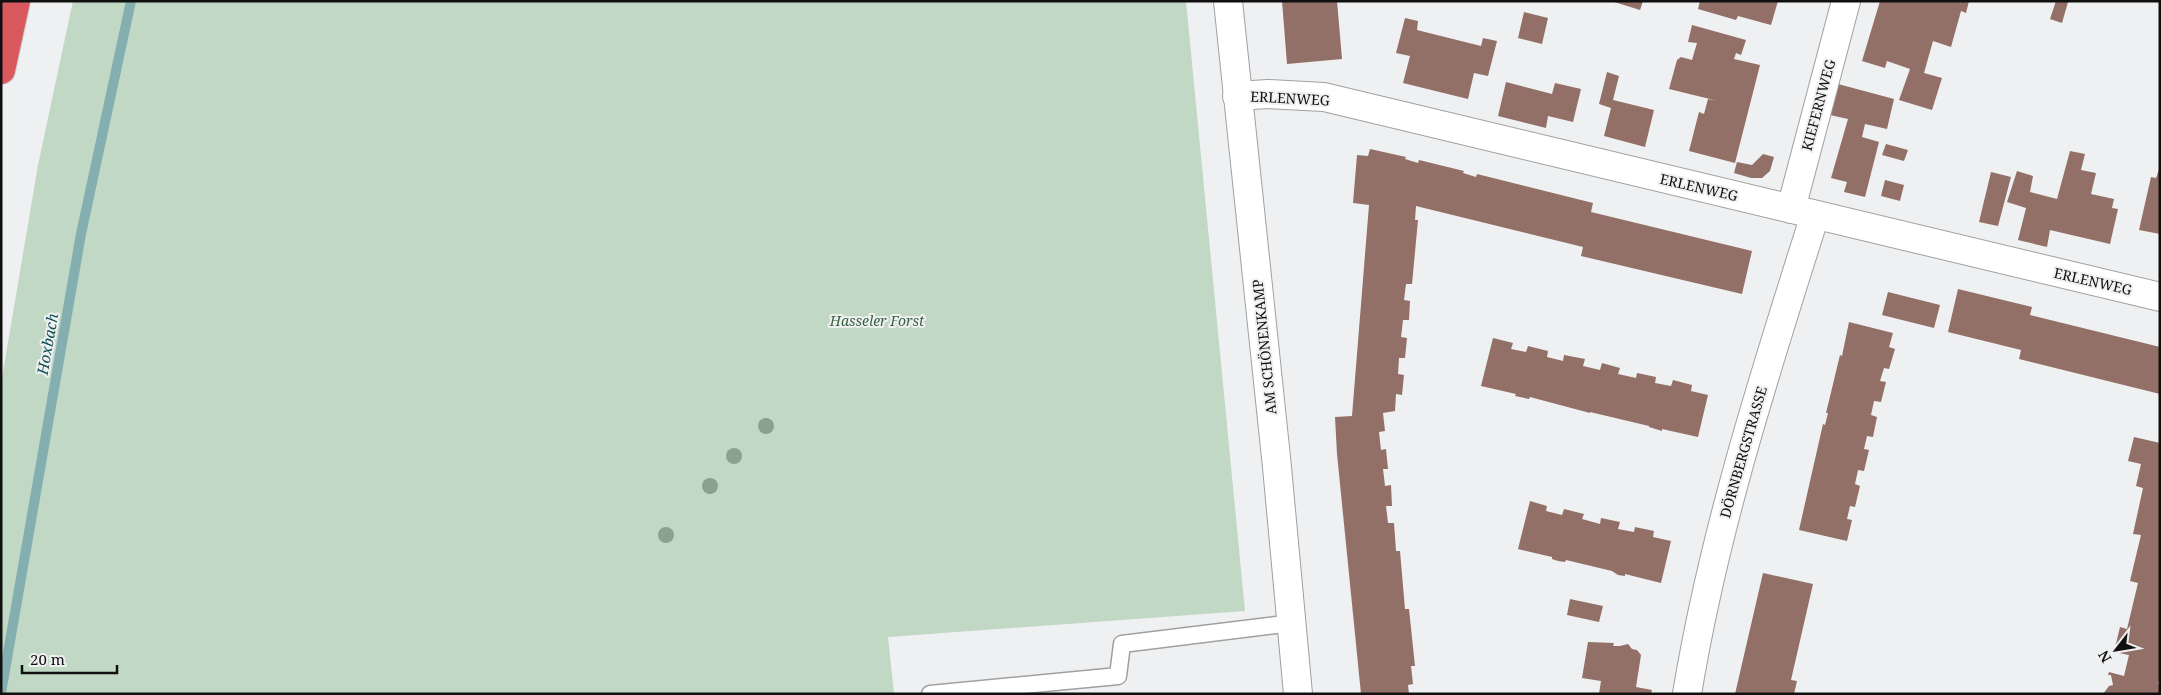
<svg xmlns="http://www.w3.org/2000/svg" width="2161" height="695" font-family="'Noto Serif',serif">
	<rect width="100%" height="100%" fill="#eff0f1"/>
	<!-- green -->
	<path fill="#c0d8c4" d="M73,1h1113l59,610 -357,26 6,57h-893v-310l37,-219z"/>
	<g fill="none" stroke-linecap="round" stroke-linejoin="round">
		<!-- stream -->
		<path stroke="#84aeaf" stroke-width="10" d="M1,693l80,-459 50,-233"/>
	</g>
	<!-- building -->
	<g fill="#927067">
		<path d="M1282,1h55l5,58 -55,5z"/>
		<path d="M1611,1h32l-3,9z"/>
		<path d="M1700,1h78l-7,24 -33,-9 -2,4 -38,-11z"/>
		<path d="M1880,1h89l-3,12 -5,-2 -10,36 -18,-6 -9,32 18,5 -10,32 -33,-10 11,-31 -23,-8 -2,7 -23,-7z"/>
		<path d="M2056,1l12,1 -6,21 -12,-4z"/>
		<path d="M1524,12l24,6 -6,26 -24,-6z"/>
		<path d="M1405,18l13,3 -1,9 64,16 2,-8 14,3 -9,35 -14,-3 -6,26 -65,-16 7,-27 -14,-3z"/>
		<path d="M1692,25l54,15 -5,15 -5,-2 -2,6 26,6 -25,98 -46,-12 10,-39 5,2 4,-15 10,2 -49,-12 8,-29 4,-3 11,3 5,-17 -9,-1z"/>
		<path d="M1607,72l12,4 -6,24 41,10 -9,37 -41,-11 7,-28 -12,-4z"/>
		<path d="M1506,82l46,12 3,-11 26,6 -8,33 -25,-6 -2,12 -48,-12z"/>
		<path d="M1838,84l56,15 -7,30 -22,-5 -3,13 17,5 -14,55 -21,-5 3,-10 -16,-4 17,-59 -18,-4z"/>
		<path d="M1886,144l22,6 -4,11 -22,-6z"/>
		<path d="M1370,149l36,8 -1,2 13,4 1,-3 45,11 -1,2 13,4 1,-3 116,29 -2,9 161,39 -10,43 -161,-38 2,-9 -167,-41 -1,14h3l-6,64h-6l-2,16 6,1 -1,19h-6l-2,17 6,1 -2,20h-6l-1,16 6,1 -2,20 -6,-1 -1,17 -12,2 2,18 -6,1 2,18 5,-1 2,20h-5l2,17 6,-1 1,21h-6l2,17h6l2,28h4l5,58h4l6,57h-4l2,18 -5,1 1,9h-48l-24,-240 -2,-37 17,-1 17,-211 -16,-2 4,-48 11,1z"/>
		<path d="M2070,151l15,3 -4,16 15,3 -5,21 23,5 -2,9 6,1 -8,35 -60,-14 -3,17 -29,-7 8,-32 -19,-6 10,-31 16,5 -3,16 27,7z"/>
		<path d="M1763,154l11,3 -4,14 -8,7h-11l-17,-5 3,-11 15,3z"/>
		<path d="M2160,167v67l-21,-4 12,-53 5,1z"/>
		<path d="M1991,172l20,5 -13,49 -19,-4z"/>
		<path d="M1885,180l19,5 -4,16 -19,-5z"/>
		<path d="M1958,289l74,18 -2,8 130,32v47l-141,-35 2,-9 -73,-18z"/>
		<path d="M1888,292l52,13 -6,23 -52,-13z"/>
		<path d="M1849,322l44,11 -4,14 6,2 -6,20 -5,-1 -4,13 6,1 -5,20 -7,-1 -3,14 6,2 -4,20 -6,-1 -3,13 5,1 -5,21 -6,-1 -3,14 5,2 -5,21 -5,-1 -3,13 5,1 -5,21 -48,-11 24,-106 2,1 3,-12h-2l14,-58 2,1z"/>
		<path d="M1493,338l20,5 -2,6 15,3 2,-6 20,5 -1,6 16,4 1,-6 21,4 -2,7 17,4 2,-7 18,5 -2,6 18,4 1,-5 19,4 -1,6 16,3 2,-6 19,5 -1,6 17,4 -10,42 -36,-8v2l-13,-4v-1l-59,-14v1l-60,-16 -1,2 -14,-3 1,-2 -35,-8z"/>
		<path d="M2134,437l26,6v234l-2,7h2v10h-57l6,-8 4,-1 -2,-10h-3l1,-3 15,4 5,-21 -15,-3 6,-25 7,2 11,-46 -8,-2 11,-46 -8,-1 10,-46 -7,-2 5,-22 -13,-3z"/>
		<path d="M1530,501l17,5 -1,5 16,4 2,-6 20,5 -2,5 18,5 1,-6 19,4 -2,7 16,3 1,-5 19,4 -1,6 18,4 -10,42 -36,-9v2l-7,-1 -6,-4 -46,-11 -1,2 -7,-1 -6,-2v-2l-34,-8z"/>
		<path d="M1763,573l50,11 -22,96 6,1 -3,13h-59z"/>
		<path d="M1570,599l33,7 -4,16 -32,-7z"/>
		<path d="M1588,642l26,1 -1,3h7l8,-2 4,5 5,1 4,5 -5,32 16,3 -1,4h-52l2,-13 -19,-3z"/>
	</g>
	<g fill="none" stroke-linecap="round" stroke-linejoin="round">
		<!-- service casing -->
		<g stroke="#a0a0a1" stroke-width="19">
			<path id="service" d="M930,694l188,-18 4,-32 170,-21"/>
		</g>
		<!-- minor casing -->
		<g stroke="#a0a0a1" stroke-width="30">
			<g id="minor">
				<path d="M1237,96l31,-2 56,3 836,200"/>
				<path d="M1791,209l55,-208"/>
				<path d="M1687,694c27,-164 78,-321 128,-479"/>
			</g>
		</g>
		<!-- secondary casing -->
		<g stroke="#a0a0a1" stroke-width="30">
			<path id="secondary" d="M1228,1l49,466 21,227"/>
		</g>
		<!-- motorway casing -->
		<g stroke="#cacaca" stroke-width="30">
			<path id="motorway" d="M1,70l15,-69"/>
		</g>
		<!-- service -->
		<use href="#service" stroke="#fff" stroke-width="16"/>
		<!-- minor -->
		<use href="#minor" stroke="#fff" stroke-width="28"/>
		<!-- secondary -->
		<use href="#secondary" stroke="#fff" stroke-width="28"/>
		<!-- motorway -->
		<use href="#motorway" stroke="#da595f" stroke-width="28"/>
	</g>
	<!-- trees -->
	<g fill="#89a290">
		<circle cx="766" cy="426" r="8"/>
		<circle cx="734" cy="456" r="8"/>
		<circle cx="710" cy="486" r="8"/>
		<circle cx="666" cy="535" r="8"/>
	</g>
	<g text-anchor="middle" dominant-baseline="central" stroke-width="4" stroke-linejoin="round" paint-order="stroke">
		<!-- street labels -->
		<g font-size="14" fill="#101010" stroke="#eff0f1">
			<text transform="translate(1290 98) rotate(3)">ERLENWEG</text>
			<text transform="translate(1818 105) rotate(-75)">KIEFERNWEG</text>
			<text transform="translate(1699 187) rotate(13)">ERLENWEG</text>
			<text transform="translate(2093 281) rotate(13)">ERLENWEG</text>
			<text transform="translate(1264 347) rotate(-96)">AM SCHÖNENKAMP</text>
			<text transform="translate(1743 452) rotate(-74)">DÖRNBERGSTRASSE</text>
		</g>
		<!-- park labels -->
		<g font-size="14" font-style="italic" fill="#366341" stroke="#eff0f1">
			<text x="877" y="320">Hasseler Forst</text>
		</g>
		<!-- water labels -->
		<g font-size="15" font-style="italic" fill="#0e4e50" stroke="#eff0f1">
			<text transform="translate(47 344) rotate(-80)">Hoxbach</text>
		</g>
	</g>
	<!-- border -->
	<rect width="2161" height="695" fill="none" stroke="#101010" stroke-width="5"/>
	<!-- north arrow -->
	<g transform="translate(2116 650) rotate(239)" stroke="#eff0f1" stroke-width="4" paint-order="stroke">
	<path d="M0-4L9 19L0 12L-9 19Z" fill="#101010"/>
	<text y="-8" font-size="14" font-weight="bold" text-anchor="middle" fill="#101010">N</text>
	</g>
	<!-- scale -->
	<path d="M22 665v8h95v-8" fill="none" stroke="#101010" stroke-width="2.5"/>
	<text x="30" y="665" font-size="15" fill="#101010" stroke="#eff0f1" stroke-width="4" paint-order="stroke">20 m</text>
</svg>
